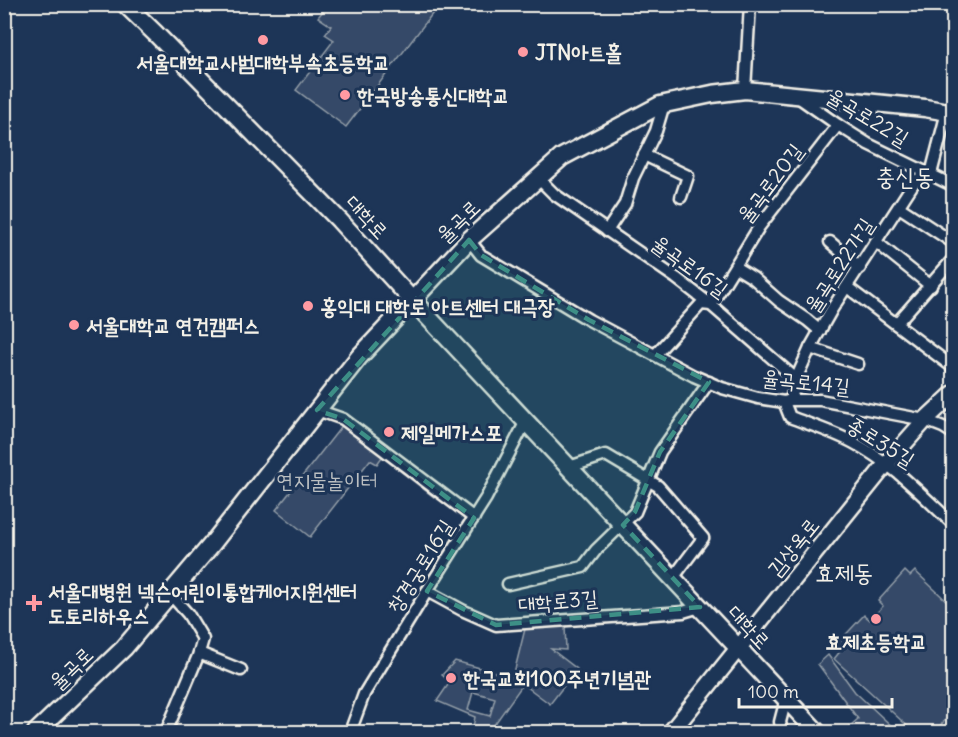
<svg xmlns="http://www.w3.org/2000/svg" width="958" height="737" font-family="Delius,'Poor Story',sans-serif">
	<rect width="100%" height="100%" fill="#1d3557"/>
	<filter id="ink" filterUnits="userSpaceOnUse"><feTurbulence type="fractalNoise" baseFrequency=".0167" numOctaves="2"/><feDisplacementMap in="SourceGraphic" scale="12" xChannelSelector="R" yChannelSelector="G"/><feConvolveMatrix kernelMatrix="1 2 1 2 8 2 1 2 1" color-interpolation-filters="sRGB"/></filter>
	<g filter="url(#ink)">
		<!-- green -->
		<g fill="#354a67" stroke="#949ea8" stroke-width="1.5" fill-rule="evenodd">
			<path d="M328,5h111l-93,122 -50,-37 38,-50 -9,-6 6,-8 -13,-9z"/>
			<path d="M344,423l93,72 -2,3 -53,-41 -5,7 -7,-4 -60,77 -34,-27z"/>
			<path d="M905,571l5,5 5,-5 38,36v105l-19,20h-20l-80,-73 8,-10 -5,-5 27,-29 6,5 13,-14 -5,-5z"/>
			<path d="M565,626l1,24 -15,-1 26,20 -27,35 -27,-20 -34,48h-17l3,-15 -38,-16 13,-19 -8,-7 13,-14 58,16 12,-48zM473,692l22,6 -5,18 -22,-6z"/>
			<path d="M828,655l27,37 43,40h-55l15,-13 -40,-55z"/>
		</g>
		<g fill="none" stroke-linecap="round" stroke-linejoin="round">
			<!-- street casing -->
			<g stroke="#f4f1e8" stroke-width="15">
				<g id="street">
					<path d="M745,90l5,-86"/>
					<path d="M798,97l40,28 30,19 86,42"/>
					<path d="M644,155l44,21 -7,21"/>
					<path d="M538,178l16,16 122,84 35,27 85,74"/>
					<path d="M899,207l55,36"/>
					<path d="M607,231l18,-27 8,-26 23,-47 8,-27"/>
					<path d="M469,240l12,15 108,65 105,56 28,12 36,10 26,4 7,-2h29l105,20 18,7 11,7"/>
					<path d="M830,242l30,26"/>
					<path d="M876,242l55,44"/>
					<path d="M735,267l18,11 26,23 28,19 13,11"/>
					<path d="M847,287l107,81"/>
					<path d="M896,324l58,-66"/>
					<path d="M810,348l48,16"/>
					<path d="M655,355l46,-51 10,1 48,-78 79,-102"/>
					<path d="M791,400l5,-21 14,-31 22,-39 83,-128 13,-7 4,-4 15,-58"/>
					<path d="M784,402l6,15c21,8 44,15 64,26 38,20 68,52 100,82"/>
					<path d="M317,410l26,9 131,99"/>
					<path d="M569,467l37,-12 52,31 45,52 -30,40"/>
					<path d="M508,584l75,-17 13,-17 39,-38 25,-60 49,-70"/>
					<path d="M427,591l35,19 34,15 187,-13 17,-5"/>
					<path d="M199,653l42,17"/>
					<path d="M166,732l32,-76 5,-17 -15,-25 -18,-20"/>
					<path d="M350,732l14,-38 63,-103 59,-93 40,-77"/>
					<path d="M782,732l-2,-10 6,-23"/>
				</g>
			</g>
			<!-- secondary casing -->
			<g stroke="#f4f1e8" stroke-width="20">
				<path id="secondary" d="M671,732l216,-269 38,-43 29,-27"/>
			</g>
			<!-- primary casing -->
			<g stroke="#f4f1e8" stroke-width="21">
				<g id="primary">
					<path d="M125,4l31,30 183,186 73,80 405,432"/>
					<path d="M36,732l88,-84 88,-104 147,-187 110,-117 93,-83 98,-52 52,-11 33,-4 180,18 29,5"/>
				</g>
			</g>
			<!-- street -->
			<use href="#street" stroke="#1d3557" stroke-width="10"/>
			<!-- secondary -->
			<use href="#secondary" stroke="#1d3557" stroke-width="15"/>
			<!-- primary -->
			<use href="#primary" stroke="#1d3557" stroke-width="16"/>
		</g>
	</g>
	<!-- marked area -->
	<path fill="#3d8f86" fill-opacity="0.2" stroke="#3d8f86" stroke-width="4.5" stroke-dasharray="12 8" stroke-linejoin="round" d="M469,240l12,15 108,65 120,62 -49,70 -25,60 -12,13 77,82 -204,18 -69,-34 47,-73 -131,-99 -26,-9z"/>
	<!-- markers -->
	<g fill="#ff9aa2" stroke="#1d3557" stroke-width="2">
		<circle cx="263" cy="40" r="6"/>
		<circle cx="523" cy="52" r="6"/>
		<circle cx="345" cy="95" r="6"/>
		<circle cx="308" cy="306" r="6"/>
		<circle cx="74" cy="325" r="6"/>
		<circle cx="389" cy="432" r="6"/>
		<path d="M31 594h6v6h6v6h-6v6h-6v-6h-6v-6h6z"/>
		<circle cx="876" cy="619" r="6"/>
		<circle cx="451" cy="678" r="6"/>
	</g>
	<g text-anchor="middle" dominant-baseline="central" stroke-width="6" stroke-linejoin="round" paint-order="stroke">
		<!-- poi labels -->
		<g font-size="21" font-weight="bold" fill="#f4f1e8" stroke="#1d3557" text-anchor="start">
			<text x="535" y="52">JTN아트홀</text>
			<text x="263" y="62" text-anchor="middle">서울대학교사범대학부속초등학교</text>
			<text x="357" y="95">한국방송통신대학교</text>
			<text x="320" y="306">홍익대 대학로 아트센터 대극장</text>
			<text x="86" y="325">서울대학교 연건캠퍼스</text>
			<text x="401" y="432">제일메가스포</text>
			<text x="48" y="591">서울대병원 넥슨어린이통합케어지원센터<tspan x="48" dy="24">도토리하우스</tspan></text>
			<text x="876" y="641" text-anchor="middle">효제초등학교</text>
			<text x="463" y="678">한국교회100주년기념관</text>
		</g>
		<!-- street labels -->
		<g font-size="21" fill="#f4f1e8" stroke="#1d3557">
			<text transform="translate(868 117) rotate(31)">율곡로22길</text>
			<text transform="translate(770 183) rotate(-53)">율곡로20길</text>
			<text transform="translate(367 217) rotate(47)">대학로</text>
			<text transform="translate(458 221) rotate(-44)">율곡로</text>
			<text transform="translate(839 265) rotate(-57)">율곡로22가길</text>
			<text transform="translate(690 266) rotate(36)">율곡로16길</text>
			<text transform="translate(806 382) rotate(6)">율곡로14길</text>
			<text transform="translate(881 442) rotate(32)">종로35길</text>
			<text transform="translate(793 547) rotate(-51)">김상옥로</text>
			<text transform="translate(420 566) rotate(-58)">창경궁로16길</text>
			<text transform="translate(558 601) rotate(-5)">대학로3길</text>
			<text transform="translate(749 627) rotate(47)">대학로</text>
			<text transform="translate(71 668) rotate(-44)">율곡로</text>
		</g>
		<!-- park labels -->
		<g font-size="21" fill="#bbbfc1" stroke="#1d3557">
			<text x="327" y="480">연지물놀이터</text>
		</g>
		<!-- quarter labels -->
		<g font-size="24" fill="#f4f1e8" stroke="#1d3557">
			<text x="905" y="176">충신동</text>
			<text x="844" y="572">효제동</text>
		</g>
	</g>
	<!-- margin -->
	<rect width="958" height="737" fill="none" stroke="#1d3557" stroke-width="24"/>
	<rect x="12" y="12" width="934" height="713" fill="none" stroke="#f4f1e8" stroke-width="2" filter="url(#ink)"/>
	<!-- scale -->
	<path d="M739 698v9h153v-9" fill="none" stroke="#f4f1e8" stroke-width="3"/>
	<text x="748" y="698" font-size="18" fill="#f4f1e8" stroke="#1d3557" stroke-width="4.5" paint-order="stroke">100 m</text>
</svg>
